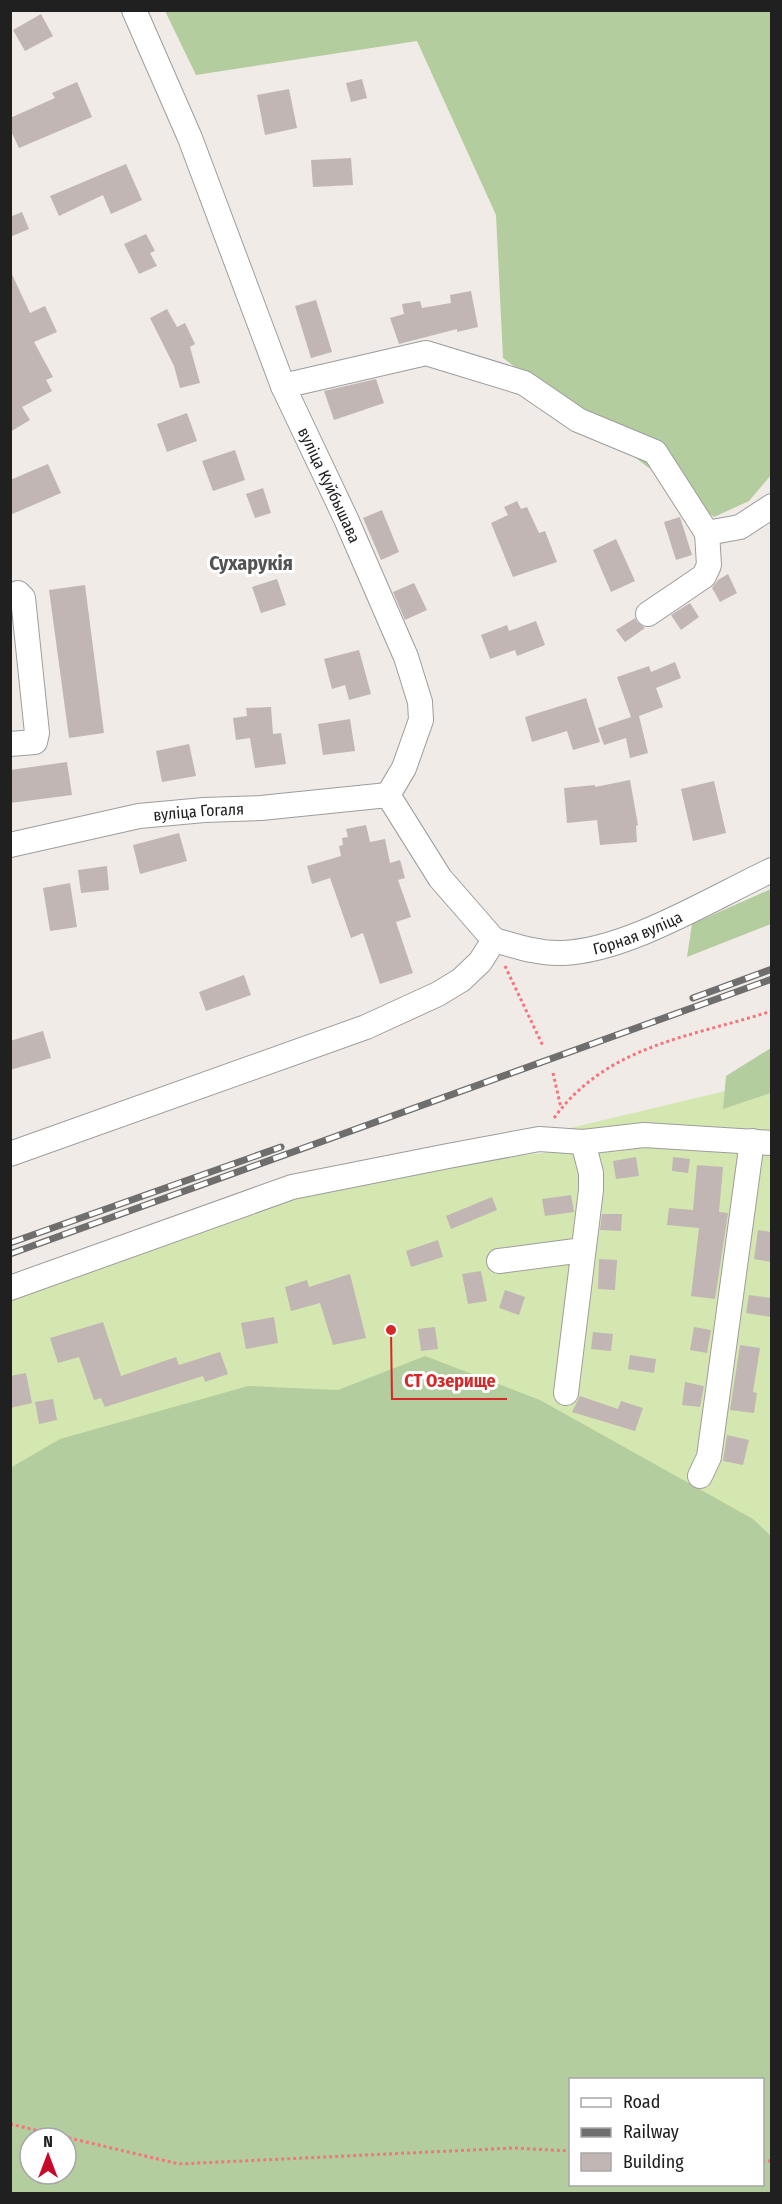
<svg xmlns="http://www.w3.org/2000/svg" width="782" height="2204" font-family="'Fira Sans Condensed',sans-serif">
	<rect width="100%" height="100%" fill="#f0ebe7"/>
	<!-- grass -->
	<path fill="#d5e7b0" d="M771,1080v469l-435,-150 -325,81 -1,-183 283,-100 158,-34 102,-11 13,-23z"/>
	<!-- forest -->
	<g fill="#b4cd9e" fill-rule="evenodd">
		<path d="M165,11h606v464l-22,26 -35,16 -211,-159 -7,-143 -79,-174 -221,34z"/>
		<path d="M771,889v35l-84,33 5,-33z"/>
		<path d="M771,1048v45l-48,16 3,-33z"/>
		<path d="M425,1356l115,44 213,119 18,17v657h-760l-1,-725 50,-29 188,-53 90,4zM570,2080h192v104h-192zM30,2138h36v36h-36z"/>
	</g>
	<!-- building -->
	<g fill="#c1b6b3">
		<path d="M41,14l12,22 -28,15 -12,-21z"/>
		<path d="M362,79l5,19 -16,4 -5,-19z"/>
		<path d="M77,82l15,35 -73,31 -9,-19v-11l45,-20 -3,-5z"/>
		<path d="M289,89l8,39 -32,7 -8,-40z"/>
		<path d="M351,158l2,27 -40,2 -2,-27z"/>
		<path d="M126,164l16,36 -31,14 -8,-19 -44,21 -9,-20z"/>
		<path d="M22,212l7,17 -19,8v-20z"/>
		<path d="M146,234l9,17 -5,2 7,13 -18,8 -15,-30z"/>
		<path d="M10,270l20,43 15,-7 12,26 -23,10 19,35 -7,3 6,11 -30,16 8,13 -20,12z"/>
		<path d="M471,291l7,36 -21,5v-3l-58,15 -9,-26 14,-4 -2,-10 18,-3 2,7 29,-5 -1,-8z"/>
		<path d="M316,300l16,52 -21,6 -16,-52z"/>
		<path d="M167,309l10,18 8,-4 10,21 -5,3 10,36 -20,5 -6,-22 -24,-48z"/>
		<path d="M376,379l8,24 -50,17 -10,-29z"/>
		<path d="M187,413l10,28 -30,11 -10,-28z"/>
		<path d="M235,450l10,30 -32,11 -11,-30z"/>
		<path d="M48,464l13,29 -51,22v-35z"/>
		<path d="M263,488l8,25 -16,5 -9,-24z"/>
		<path d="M517,501l4,8 6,-2 12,26 6,-2 12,31 -44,15 -22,-54 17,-8 -4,-8z"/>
		<path d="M382,510l17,42 -18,8 -18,-42z"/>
		<path d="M680,517l12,38 -16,5 -12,-38z"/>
		<path d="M616,539l19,42 -24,11 -18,-42z"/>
		<path d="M728,574l9,19 -17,9 -8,-14 6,-8z"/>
		<path d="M277,579l9,26 -25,8 -9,-26z"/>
		<path d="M414,583l13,27 -22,10 -12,-28z"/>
		<path d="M85,585l19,148 -35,5 -20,-148z"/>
		<path d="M690,603l9,14 -18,13 -10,-15z"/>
		<path d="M635,618l2,4 8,6 -20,14 -9,-12z"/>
		<path d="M536,621l9,24 -28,11 -2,-6 -25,9 -9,-24 26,-10 2,6z"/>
		<path d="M359,650l12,44 -22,6 -4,-15 -13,4 -8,-30z"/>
		<path d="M675,662l6,16 -25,10 7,19 -24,9 9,37 -18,5 -4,-20 -22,7 -6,-17 33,-11 -14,-40 32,-11 2,6z"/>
		<path d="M586,698l14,44 -27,8 -6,-19 -35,11 -7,-25z"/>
		<path d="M271,707l2,27 8,-1 5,31 -31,4 -5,-30 -14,2 -3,-22 14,-2 -1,-8z"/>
		<path d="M350,719l5,32 -32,4 -5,-31z"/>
		<path d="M189,744l7,32 -34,6 -6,-31z"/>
		<path d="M67,762l5,33 -62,8v-33z"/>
		<path d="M630,780l8,45 -2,1 1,16 -37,3 -3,-25 -30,3 -3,-35 31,-3v2z"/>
		<path d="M714,781l12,52 -33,8 -12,-52z"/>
		<path d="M366,825l4,17 15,-3 5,24 10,-3 5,18 -7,2 13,37 -15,5 17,51 -33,11 -17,-51 -12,5 -21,-60 -18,6 -5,-18 34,-10 -2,-10 4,-1 -1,-7 6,-1 -2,-8z"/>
		<path d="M179,833l8,28 -47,13 -7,-29z"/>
		<path d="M107,866l2,24 -28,3 -3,-23z"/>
		<path d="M70,883l7,44 -27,4 -7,-43z"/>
		<path d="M244,975l7,20 -45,16 -7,-19z"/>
		<path d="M43,1031l8,27 -41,12v-29z"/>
		<path d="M636,1157l3,19 -23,3 -3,-18z"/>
		<path d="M673,1157l17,2 -2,14 -16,-2z"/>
		<path d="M697,1165l26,2 -4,45 9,1 -13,86 -24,-3 8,-68 -32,-3 2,-17 24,2z"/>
		<path d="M571,1195l3,17 -29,4 -3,-17z"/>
		<path d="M492,1197l5,13 -46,19 -5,-13z"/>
		<path d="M602,1214h20l-1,17 -21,-1z"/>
		<path d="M758,1230l13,2v30l-17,-3z"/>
		<path d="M438,1240l5,17 -32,10 -5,-16z"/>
		<path d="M599,1259l18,1 -2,30 -17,-1z"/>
		<path d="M481,1271l6,30 -19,3 -6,-30z"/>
		<path d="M350,1274l16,64 -33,7 -13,-42 -29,8 -6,-24 22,-7 2,7z"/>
		<path d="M505,1290l20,7 -6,18 -20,-7z"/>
		<path d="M749,1295l22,3v19l-25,-4z"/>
		<path d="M274,1317l4,26 -32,6 -5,-26z"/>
		<path d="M103,1322l18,54 55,-19 3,8 41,-13 8,22 -23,8 -2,-6 -98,31 -4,-9 -7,2 -15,-43 -21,6 -8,-25z"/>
		<path d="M435,1327l3,22 -17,2 -3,-22z"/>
		<path d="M694,1327l17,3 -4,23 -17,-3z"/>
		<path d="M593,1332l20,2 -2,17 -20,-2z"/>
		<path d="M740,1345l20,3 -7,44 4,1 -3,20 -24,-3z"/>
		<path d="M630,1355l26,4 -2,14 -26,-4z"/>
		<path d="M26,1373l6,30 -22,5v-32z"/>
		<path d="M685,1382l19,4 -4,21 -18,-2z"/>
		<path d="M580,1396l38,13 3,-8 22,7 -8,23 -63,-19z"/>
		<path d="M53,1399l4,21 -18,4 -4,-22z"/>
		<path d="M727,1435l22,5 -6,25 -20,-4z"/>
	</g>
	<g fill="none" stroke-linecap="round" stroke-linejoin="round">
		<!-- minor casing -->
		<g stroke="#9d9d9d" stroke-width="26">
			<g id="minor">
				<path id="s1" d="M134,10l56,128 93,248 63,133 60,138 14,45 1,18 -17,48 -16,27"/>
				<path d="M283,386l143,-33 98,30 54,37 77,32 52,81 33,-6 32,-21"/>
				<path d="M648,614l56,-38 5,-11 -2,-32"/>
				<path d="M10,744l25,-2 2,-9 -14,-135 -5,-5"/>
				<path d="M388,795l52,83 54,62"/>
				<path id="s2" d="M10,845l129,-29 65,-6 57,-2 127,-13"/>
				<path id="s3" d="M494,940c22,6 45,14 68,13 65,-2 150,-55 210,-83"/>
				<path d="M10,1154l356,-127 72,-33 23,-14 19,-18 14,-22"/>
				<path d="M499,1261l84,-11"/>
				<path d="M10,1288l282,-101 156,-31 91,-17 44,3 61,-7 128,8"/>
				<path d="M566,1393l25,-203v-17l-8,-31"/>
				<path d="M700,1476l9,-19 43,-316"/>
			</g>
		</g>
		<!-- path -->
		<g stroke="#f3757e" stroke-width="3" stroke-dasharray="3 3" stroke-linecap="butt">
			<path d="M505,966l38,80"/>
			<path d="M553,1073l8,35"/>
			<path d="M554,1118c53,-73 137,-81 218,-107"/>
			<path d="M10,2124l169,40 334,-16 57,3"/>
			<path d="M762,2161h10"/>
		</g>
		<!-- minor -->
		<use href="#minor" stroke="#fff" stroke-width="24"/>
		<!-- rail casing -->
		<g stroke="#6e6e6e" stroke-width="7">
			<g id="rail">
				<path d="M693,998l79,-29"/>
				<path d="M10,1243l271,-96"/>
				<path d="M10,1254l762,-275"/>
			</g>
		</g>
		<!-- rail -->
		<use href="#rail" stroke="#fff" stroke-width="4.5" stroke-dasharray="14" stroke-linecap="butt"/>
	</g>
	<g text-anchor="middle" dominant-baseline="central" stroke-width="6" stroke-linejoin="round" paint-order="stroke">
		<!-- street labels -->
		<g font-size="16" fill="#202020" stroke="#fff">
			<text stroke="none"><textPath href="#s1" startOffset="514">вуліца Куйбышава</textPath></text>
			<text stroke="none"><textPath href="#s2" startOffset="192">вуліца Гогаля</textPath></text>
			<text stroke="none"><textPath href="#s3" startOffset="148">Горная вуліца</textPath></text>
		</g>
		<!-- quarter labels -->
		<g font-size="20" font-weight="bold" fill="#535353" stroke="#fff">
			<text x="251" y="563">Сухарукія</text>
		</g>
	</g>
	<!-- callouts -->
	<path fill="none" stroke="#d62828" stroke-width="2" d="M391 1330L392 1399H507"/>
	<circle fill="#d62828" stroke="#fff" stroke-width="2" cx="391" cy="1330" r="6"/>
	<g font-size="18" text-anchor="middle" font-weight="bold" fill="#d62828" stroke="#fff" stroke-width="6" stroke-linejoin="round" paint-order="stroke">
		<text x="450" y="1387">СТ Озерище</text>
	</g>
	<!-- border -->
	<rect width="782" height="2204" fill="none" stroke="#202020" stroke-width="24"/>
	<!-- legend -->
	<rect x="569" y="2078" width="195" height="108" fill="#ffffff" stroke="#a6a6a6" stroke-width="1.5"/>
	<rect x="581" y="2098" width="30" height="9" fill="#ffffff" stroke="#a6a6a6" stroke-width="1.5"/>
	<text x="623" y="2108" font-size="18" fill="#202020">Road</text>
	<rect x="581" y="2128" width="30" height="9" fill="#6e6e6e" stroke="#a6a6a6" stroke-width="1.5"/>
	<text x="623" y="2138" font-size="18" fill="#202020">Railway</text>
	<rect x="581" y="2153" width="30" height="18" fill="#c1b6b3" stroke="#a6a6a6" stroke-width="1.5"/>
	<text x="623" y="2168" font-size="18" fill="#202020">Building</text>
	<!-- north arrow -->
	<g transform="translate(48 2156)"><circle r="28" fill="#ffffff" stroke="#a6a6a6" stroke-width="1.5"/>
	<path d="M0-4.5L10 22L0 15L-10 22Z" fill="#c60a2b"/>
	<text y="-9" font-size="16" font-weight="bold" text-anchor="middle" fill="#202020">N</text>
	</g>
</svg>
